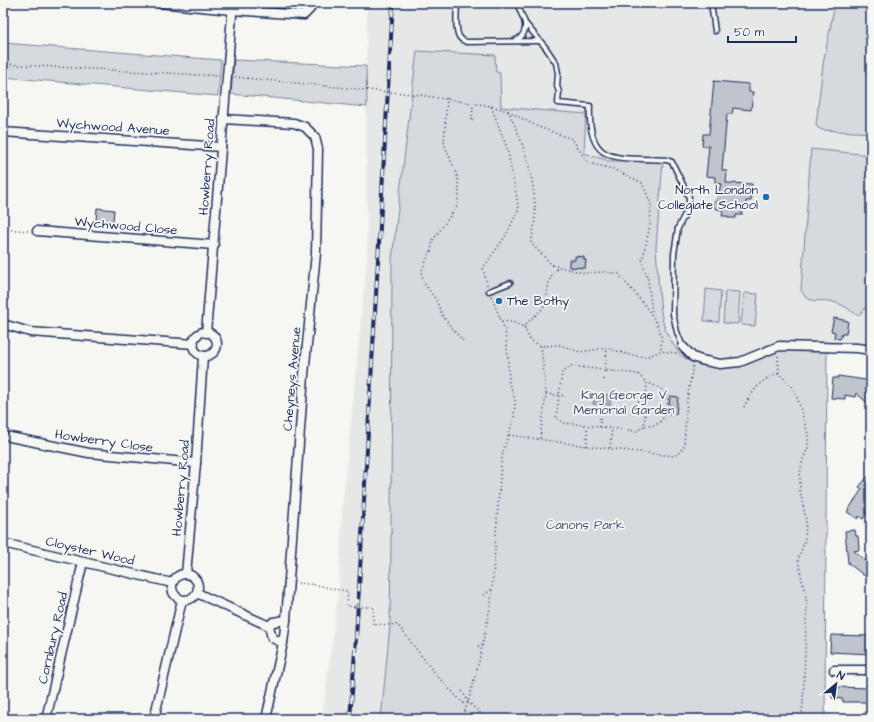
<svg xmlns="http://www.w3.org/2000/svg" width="874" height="722" font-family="'Architects Daughter',sans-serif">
	<rect width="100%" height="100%" fill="#f6f6f2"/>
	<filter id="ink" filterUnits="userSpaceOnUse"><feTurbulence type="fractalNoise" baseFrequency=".025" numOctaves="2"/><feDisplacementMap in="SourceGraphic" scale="8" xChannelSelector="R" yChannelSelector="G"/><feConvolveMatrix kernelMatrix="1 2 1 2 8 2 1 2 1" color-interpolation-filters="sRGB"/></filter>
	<g filter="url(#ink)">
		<!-- built -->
		<path fill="#e6e7e7" d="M367,3h504v343l-9,-1 -85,-3 -8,2 -27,12 -15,4 -13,-1 -13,-4 -16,-10 -7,7 -11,-18 -4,-12 -2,-10 -2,-22 -3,-43 7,-86h-54l-25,-8 1,-39 -85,-7v-34l-83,-22 -25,208 -1,272h1l-1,6 -1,88 -9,94h-59l17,-130 3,-78 25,-251 -1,-165z"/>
		<!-- green -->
		<g fill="#d6d9dd" stroke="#78849e">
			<path d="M243,3h62v7l-62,-5z"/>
			<path d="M835,3h36v130l-49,-3 -4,-2 -2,-3 7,-61z"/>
			<path d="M3,43l218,17 -3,36 -215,-19z"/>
			<path d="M417,51l78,4 1,17 4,1 1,34 85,7 -2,39 25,8h54l-7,86 3,43 2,22 2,10 4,12 13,21 13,8h6l12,3 21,1 49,-18 46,1 -2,369h-444l9,-94 1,-89 1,-4 -1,-1 1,-272z"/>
			<path d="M234,60l132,6 1,41 -136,-13z"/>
			<path d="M811,149l60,6v147l-13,14c-8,-6 -15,-12 -25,-14 -13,-4 -25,4 -32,-12z"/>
			<path d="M706,289l15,2 -2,31 -15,-1z"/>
			<path d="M725,291l15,1 -2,32 -15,-1z"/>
			<path d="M744,293l14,1 -3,32 -14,-1z"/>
		</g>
		<!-- water -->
		<path fill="#abb2c0" stroke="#717e99" d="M594,394l17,1 -1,10 -17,-1z"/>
		<!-- building -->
		<g fill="#c0c4cd" stroke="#1b2f5e">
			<path d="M714,81l35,3v8h4l-2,18 -18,-2 -1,6h-5l-5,56 5,1 -1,12 26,1 -1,17h-5v9h-4v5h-6v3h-8v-2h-6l1,-6 -6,-1 -5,-4 5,-6 4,-15 -6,-1v-6l-9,-1 3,-30h-7l1,-12h6z"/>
			<path d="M97,208l17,2 -1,12 -17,-1z"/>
			<path d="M575,256l9,1v3h2l-1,8 -16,-1v-7h6z"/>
			<path d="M834,318l14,3 -2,13h-4l-2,5 -6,-1 1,-6 -4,-1z"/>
			<path d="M838,376l28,4 5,4v22l-15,-13 -1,4 -10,-2v4l-14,-1 2,-20h5z"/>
			<path d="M670,396l8,1 -2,17h-8z"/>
			<path d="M871,473v33l-8,13 -4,-3 -1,3 -11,-7 15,-23 -3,-2z"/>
			<path d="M855,530l1,6h2l1,14 -5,1 17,14v5l-5,7 -18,-14 -3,-32z"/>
			<path d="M831,635l40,1v18l-41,-2z"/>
			<path d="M833,687l38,1v14h-28v-3l-11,-1z"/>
		</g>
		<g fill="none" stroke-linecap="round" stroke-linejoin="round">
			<!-- lane casing -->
			<g stroke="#1b2f5e" stroke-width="7">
				<g id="lane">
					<path d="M457,3c0,9 -3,30 4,36 0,0 5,3 6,3l73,-1"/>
					<path d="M517,3l8,20 21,25 10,15 2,10 -1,13 2,6 -1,11 32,3c-3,63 30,50 77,54l5,2 17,35v9l-11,22 -4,26 -1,60 4,18 6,15"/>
					<path d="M711,3l4,28"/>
					<path d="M516,40c7,-3 10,-9 9,-17"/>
					<path d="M489,291l21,-8"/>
				</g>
			</g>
			<!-- street casing -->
			<g stroke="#1b2f5e" stroke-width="11">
				<g id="street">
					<path d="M158,3l74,7 72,5 6,-6v-6"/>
					<path d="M223,119l71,4 11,4 10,10 3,12 -2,104 -12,122 -18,245 -3,23 -17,76"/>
					<path d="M3,132l218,15"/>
					<path d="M37,231l177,14"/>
					<path d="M3,324l27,8 164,12"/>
					<circle cx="205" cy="344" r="12"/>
					<path d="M206,333l27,-330"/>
					<path d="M683,347l10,10 8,3 19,4 20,-2 39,-16 78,2 14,2"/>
					<path d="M10,437l79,16 107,10"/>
					<path d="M3,543l169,40"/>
					<circle cx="185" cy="587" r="13"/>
					<path d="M186,574l10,-111 7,-107"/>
					<path d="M197,593l72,33"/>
					<path d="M283,643l-11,-5 -3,-12 4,-4 13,-2"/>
					<path d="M834,670h37"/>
					<path d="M46,719l37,-157"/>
					<path d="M154,719l28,-119"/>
				</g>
			</g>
			<!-- path -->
			<g stroke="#1b2f5e" stroke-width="1.5" stroke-dasharray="1 3" stroke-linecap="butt">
				<path d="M3,64l216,12"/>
				<path d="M235,77l132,13"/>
				<path d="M413,94l78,12 17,5c15,30 26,64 27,98 1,11 -2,23 -4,34l21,22 8,2"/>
				<path d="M447,98l-3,46 13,31 2,13 -1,17 -25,35 -2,11 -10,21 3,11 12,17 7,17 19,23 3,2"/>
				<path d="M508,111l28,15 36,13 16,24 25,6 29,14 9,21 -1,22 -8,35 6,19 4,33"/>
				<path d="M472,120l1,-17"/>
				<path d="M3,229l26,2"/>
				<path d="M487,285l-4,-17 22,-31 14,-28 -12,-61 -16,-42"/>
				<path d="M502,321l10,1 8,3 4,2 6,13 11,6 19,-1 20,7 27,-4 23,7 16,2 15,-6 16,2"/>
				<path d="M524,327c5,-8 17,-14 21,-23 4,-13 1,-29 15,-37l24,6 21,-1 14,2c15,20 35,37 42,61 1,5 0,11 0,16"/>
				<path d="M778,356l1,18 13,12 6,14 10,34v14l-5,11 -3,15v17l6,29 -1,19 -7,21 9,43 -4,100 -2,16"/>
				<path d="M571,366l67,8 9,9 -3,43 -7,5 -73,-8 -8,-5 6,-45z"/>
				<path d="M604,380l3,-32"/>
				<path d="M546,394l20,2"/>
				<path d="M638,402l8,1"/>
				<path d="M744,407c7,-14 19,-31 35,-33"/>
				<path d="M645,426c3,0 7,0 10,-1 9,-3 15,-19 12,-28 -3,-8 -12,-12 -20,-14"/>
				<path d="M600,427v-10"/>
				<path d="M509,435l78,11 87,10 6,-4 4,-6 3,-46 6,-35"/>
				<path d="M540,438l6,-44 -5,-48"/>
				<path d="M587,446v-20"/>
				<path d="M610,448l2,-20"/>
				<path d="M298,583l19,2 22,5 9,1 -1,15 7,1"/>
				<path d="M484,595l8,-6"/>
				<path d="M369,607l5,1 -1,16 25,1 38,50 27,28 5,-1"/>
				<path d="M478,646l4,1"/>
				<path d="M462,691l6,11 19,17"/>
				<path d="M462,719l6,-17 11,-41 12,-58 10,-139 2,-13 11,-33 1,-17 -2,-9 -4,-8 -1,-27 -3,-27 -14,-34"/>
			</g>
			<!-- lane -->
			<use href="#lane" stroke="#f6f6f2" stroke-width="4"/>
			<!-- street -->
			<use href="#street" stroke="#f6f6f2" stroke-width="8"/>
			<!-- rail casing -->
			<g stroke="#1b2f5e" stroke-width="4">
				<path id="rail" d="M350,719l6,-81 37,-635"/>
			</g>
			<!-- rail -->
			<use href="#rail" stroke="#f6f6f2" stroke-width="2.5" stroke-dasharray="8" stroke-linecap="butt"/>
			<!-- path-bridge -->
			<g stroke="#1b2f5e" stroke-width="1.5" stroke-dasharray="1 3" stroke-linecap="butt">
				<path d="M367,90l46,4"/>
				<path d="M354,607h15"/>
			</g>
		</g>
	</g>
	<!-- markers -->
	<g fill="#1f6fb2" stroke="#f6f6f2" stroke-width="1.5">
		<circle cx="766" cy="197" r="4"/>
		<circle cx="499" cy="301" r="4"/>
	</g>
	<g text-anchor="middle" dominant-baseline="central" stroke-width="3.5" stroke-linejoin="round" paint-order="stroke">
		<!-- street labels -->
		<g font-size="13" fill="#1b2f5e" stroke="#f6f6f2">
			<text transform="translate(113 127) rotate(4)">Wychwood Avenue</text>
			<text transform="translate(207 167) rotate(-86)">Howberry Road</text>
			<text transform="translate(126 226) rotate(5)">Wychwood Close</text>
			<text transform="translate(292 379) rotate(-85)">Cheyneys Avenue</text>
			<text transform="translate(104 441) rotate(8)">Howberry Close</text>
			<text transform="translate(181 488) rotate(-85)">Howberry Road</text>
			<text transform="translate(90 551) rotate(13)">Cloyster Wood</text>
			<text transform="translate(53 638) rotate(-77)">Cornbury Road</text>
		</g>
		<!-- poi labels -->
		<g font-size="13" fill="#1b2f5e" stroke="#f6f6f2" text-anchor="end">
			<text x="758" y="190">North London<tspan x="758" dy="15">Collegiate School</tspan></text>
			<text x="507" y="301" text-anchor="start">The Bothy</text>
		</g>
		<!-- park labels -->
		<g font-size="13" fill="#405177" stroke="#f6f6f2">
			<text x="624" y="395">King George V<tspan x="624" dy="15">Memorial Garden</tspan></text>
			<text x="585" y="525">Canons Park</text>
		</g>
	</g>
	<!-- margin -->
	<rect width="874" height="722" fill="none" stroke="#f6f6f2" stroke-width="16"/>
	<rect x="8" y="8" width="858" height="706" fill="none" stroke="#1b2f5e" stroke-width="1.5" filter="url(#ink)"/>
	<!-- north arrow -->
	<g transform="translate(836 684) rotate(29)" stroke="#f6f6f2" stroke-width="3" paint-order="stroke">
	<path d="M0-3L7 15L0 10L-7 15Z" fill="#1b2f5e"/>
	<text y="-6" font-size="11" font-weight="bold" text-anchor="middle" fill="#1b2f5e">N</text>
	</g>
	<!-- scale -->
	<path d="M728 36v6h68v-6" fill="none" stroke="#1b2f5e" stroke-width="2"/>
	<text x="734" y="36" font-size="12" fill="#1b2f5e" stroke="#f6f6f2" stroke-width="3" paint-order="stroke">50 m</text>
</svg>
